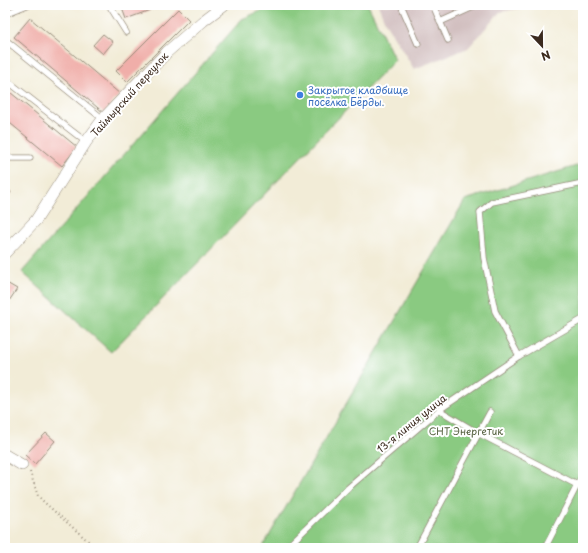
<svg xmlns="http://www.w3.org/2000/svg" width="588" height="553" font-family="'Playpen Sans',sans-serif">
	<rect width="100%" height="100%" fill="#fff"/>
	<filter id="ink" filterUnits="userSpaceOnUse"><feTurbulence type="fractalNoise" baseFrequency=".025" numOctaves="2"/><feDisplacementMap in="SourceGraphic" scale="8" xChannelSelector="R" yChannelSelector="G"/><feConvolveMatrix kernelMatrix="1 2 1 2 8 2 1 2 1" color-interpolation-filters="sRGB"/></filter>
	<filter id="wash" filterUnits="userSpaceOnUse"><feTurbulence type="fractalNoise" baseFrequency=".012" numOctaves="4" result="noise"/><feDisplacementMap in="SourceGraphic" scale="16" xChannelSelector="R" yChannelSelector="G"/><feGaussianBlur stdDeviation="0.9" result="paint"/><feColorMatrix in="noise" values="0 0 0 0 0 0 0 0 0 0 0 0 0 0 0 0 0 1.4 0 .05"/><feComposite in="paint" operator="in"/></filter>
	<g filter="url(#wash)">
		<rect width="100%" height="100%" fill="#f2ecd7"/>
		<!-- industrial -->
		<path fill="#d2bfc0" d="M378,5h160l-38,7 -32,36 -54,21 -28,-45z"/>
		<!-- green -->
		<g fill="#8aca81" stroke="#627a50">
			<path d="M274,5h94l27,55 -284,292 -89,-80 220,-253z"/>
			<path d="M583,164v384h-321l203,-348z"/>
		</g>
		<g id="blocks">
			<!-- building -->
			<g fill="#f0aea9">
				<path d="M5,5h14l-14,6z"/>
				<path d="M130,5h19l1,5 -24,9 -4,-11z"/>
				<path d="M178,9l11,11 -62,62 -11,-11z"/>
				<path d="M30,18l90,76 -16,19 -90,-76z"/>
				<path d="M103,34l10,8 -10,12 -10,-9z"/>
				<path d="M5,88l72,59 -15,19 -57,-47z"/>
				<path d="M5,188l6,4 -6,9z"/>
				<path d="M5,282l12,7 -12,18z"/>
				<path d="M46,433l9,8 -20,23 -10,-9z"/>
			</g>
		</g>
	</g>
	<g filter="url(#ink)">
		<use href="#blocks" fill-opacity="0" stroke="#968b7a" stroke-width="1"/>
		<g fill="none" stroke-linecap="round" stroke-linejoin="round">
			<!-- service casing -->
			<g stroke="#968b7a" stroke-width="7">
				<g id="service">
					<path d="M109,5l17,27"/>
					<path d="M401,5l17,39"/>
					<path d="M433,5l15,35"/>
					<path d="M5,14l22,-9"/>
					<path d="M440,22l31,-14 3,-3"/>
					<path d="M5,46l3,-4 95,77"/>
					<path d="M5,79l81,63"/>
					<path d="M5,158h25"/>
					<path d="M519,356l-24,-45 -11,-53 -4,-46 12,-10 91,-19"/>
					<path d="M439,410l39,23 105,55"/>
					<path d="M286,548l62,-60 91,-78 80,-54 64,-37"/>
					<path d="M417,548l73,-136"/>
					<path d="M545,548l38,-74"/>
				</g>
			</g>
			<!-- minor casing -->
			<g stroke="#968b7a" stroke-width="12">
				<g id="minor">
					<path d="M5,253l31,-33 50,-78 17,-23 64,-67 36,-31 21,-16"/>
					<path d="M5,455l17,10"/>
				</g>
			</g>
			<!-- path -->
			<path stroke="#968b7a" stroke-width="2" stroke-dasharray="1 3" stroke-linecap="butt" d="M30,472l8,24 7,7 51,45"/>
			<!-- service -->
			<use href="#service" stroke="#fff" stroke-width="5.5"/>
			<!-- minor -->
			<use href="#minor" stroke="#fff" stroke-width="11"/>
		</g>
	</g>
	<!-- markers -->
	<circle fill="#3f7fe0" stroke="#fff" stroke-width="1.5" cx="300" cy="95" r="4"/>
	<g text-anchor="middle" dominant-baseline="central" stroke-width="4" stroke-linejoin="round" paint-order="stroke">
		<!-- shop labels -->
		<g font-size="10" fill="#366cbe" stroke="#fff" text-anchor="start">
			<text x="308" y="89">Закрытое кладбище<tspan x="308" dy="12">посёлка Бёрды.</tspan></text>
		</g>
		<!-- street labels -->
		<g font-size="10" fill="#3b2a1e" stroke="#fff">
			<text transform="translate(129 94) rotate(-48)">Таймырский переулок</text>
			<text transform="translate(411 423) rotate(-39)">13-я линия улица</text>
		</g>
		<!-- park labels -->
		<g font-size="10" fill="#576241" stroke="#fff">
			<text x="466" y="430">СНТ Энергетик</text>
		</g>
	</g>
	<!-- margin -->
	<rect width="588" height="553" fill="none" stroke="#fff" stroke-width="20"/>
	<!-- north arrow -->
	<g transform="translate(542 46) rotate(158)" stroke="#ffffff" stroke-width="3" paint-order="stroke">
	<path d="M0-3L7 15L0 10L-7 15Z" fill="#3b2a1e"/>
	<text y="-6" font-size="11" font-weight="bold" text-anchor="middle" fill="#3b2a1e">N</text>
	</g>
</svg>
